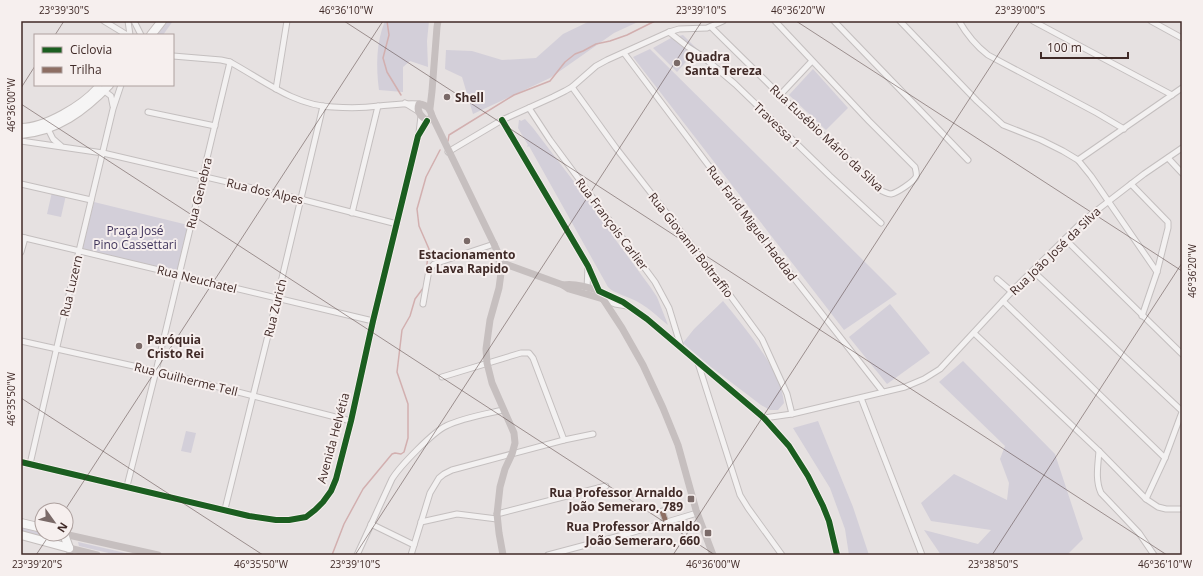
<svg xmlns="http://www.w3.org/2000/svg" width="1203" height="576" font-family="'Open Sans',sans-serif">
	<rect width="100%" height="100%" fill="#e6e1e1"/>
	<!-- green -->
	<g fill="#d3cfd9">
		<path d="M164,21h9l-10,14h-11z"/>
		<path d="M385,21h44l-2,20 1,26 -18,-6 -7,6v25l-24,-2c-3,-23 -3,-48 6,-69z"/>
		<path d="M590,21h50l-26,12 -64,45 -77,36 -11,-37 -17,-8 1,-19 26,1 30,9 34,-2 27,-24z"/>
		<path d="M683,35l19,19v4h-8l-2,-3 -15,17 -24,-24 18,-10z"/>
		<path d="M650,49l221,219 26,26 -53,36 -211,-273z"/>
		<path d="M813,69l35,39 -22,22 -37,-35z"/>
		<path d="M525,119l8,9 80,105 -1,2 39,53 6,9 11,28c-10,-8 -19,-17 -30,-23 -8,-5 -25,-9 -30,-15l-79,-141 -1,1 -1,-1 1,-1 -10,-17 1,-8h1l1,1z"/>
		<path d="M52,192l14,3 -5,22 -14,-3z"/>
		<path d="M94,202l94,23 -11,47 -95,-23z"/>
		<path d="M723,301c21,26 58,68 61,102l-6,7h-8l-9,-5 -50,-38 -28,-24 11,-14z"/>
		<path d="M890,304l40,49 -43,31 -38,-47z"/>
		<path d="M963,361l92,93 28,85 -16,16h-126l-17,-25 54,14 13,-14 -60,-9 -10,-18 33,-29 53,26 2,-17 -9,-24 5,-13 -66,-64z"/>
		<path d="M818,421l35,86 16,48h-20l-4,-26 -15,-41 -37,-60z"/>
		<path d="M186,431l10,2 -5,20 -10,-2z"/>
		<path d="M21,525l21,5v4h16l-2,6 -35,-9z"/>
		<path d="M78,542l56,13h-17l-38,-9z"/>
	</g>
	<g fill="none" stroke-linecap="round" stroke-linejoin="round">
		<!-- stream -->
		<g stroke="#d2afaf" stroke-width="1.5">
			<path d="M387,21l2,14 -6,23 4,14 14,23"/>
			<path d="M448,141l1,-6 65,-40 36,-14 15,-19 10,-8 8,-3 13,-7 14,-3 17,-6 28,-14"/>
			<path d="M426,271l3,-22 -10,-23 -2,-17 9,-32 14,-27"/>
			<path d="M332,555l12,-31 19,-35 29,-35 3,-1 6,1 3,-2 4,-14v-34l-11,-32 5,-42 8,-14 5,-17 9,-12"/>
		</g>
		<!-- street casing -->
		<g stroke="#c4bfbf" stroke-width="7">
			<g id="street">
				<path d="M104,21l23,14"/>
				<path d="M128,21l2,14"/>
				<path d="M134,21l7,14"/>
				<path d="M834,21l134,139"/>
				<path d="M900,21l77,80 26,24 38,15 22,11 15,9 13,16 66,96"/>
				<path d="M959,21c8,14 16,24 29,34l109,58 27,16"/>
				<path d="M1033,21l139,74"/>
				<path d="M1151,21l31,17"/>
				<path d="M711,27l69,68 102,96c3,1 6,3 9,3 6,-1 22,-12 25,-17 1,-3 0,-6 -1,-10l-46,-46 -94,-100"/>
				<path d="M669,32l19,15 14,9 33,28 95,92 51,47"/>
				<path d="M624,53l155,206 104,133"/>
				<path d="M173,56l48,4 9,2c33,18 65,44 103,45 15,1 31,1 46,-1 14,-1 26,-3 40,-2"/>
				<path d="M572,87l44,61 105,135 41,56 25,55 5,20"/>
				<path d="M276,89l11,-68"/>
				<path d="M103,90l8,6 2,10"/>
				<path d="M780,95l32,-34"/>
				<path d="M405,103l13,8"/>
				<path d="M529,108l21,32 105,142 14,26 12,39"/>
				<path d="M148,112l67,14"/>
				<path d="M502,120l86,146 11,25 24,11 24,17 117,99 25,28 19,30 15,30 6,15 8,34"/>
				<path d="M48,129l5,10 8,7"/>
				<path d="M419,133l2,-17"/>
				<path d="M21,141l82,12 197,46 97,25"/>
				<path d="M448,152l54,-32 51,-23 12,-6 7,-4 24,-21 11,-6 62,-28 10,-3 28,-1 16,-7"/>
				<path d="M1168,158l14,15"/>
				<path d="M1078,160l104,-72"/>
				<path d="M21,184l70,16"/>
				<path d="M1131,184l33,34 4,4v6l-11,44 -15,44"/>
				<path d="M352,213l26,-107"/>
				<path d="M21,237l352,84"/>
				<path d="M1065,239l117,115"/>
				<path d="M21,252l4,-14"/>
				<path d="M1033,271l149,140"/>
				<path d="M997,279l15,13"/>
				<path d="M587,289l1,-22"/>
				<path d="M604,300l11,4 12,2"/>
				<path d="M1003,301l162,157"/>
				<path d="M423,304l6,-34 5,-6 60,-20"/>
				<path d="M974,333l125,118 47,48 12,8 8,2h16"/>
				<path d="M21,341l135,30 195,50"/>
				<path d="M698,363l42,132 8,13 34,47"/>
				<path d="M442,377l79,-24h8l4,5 31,82"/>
				<path d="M861,398l61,157"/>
				<path d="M764,418l28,-4 113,-27 19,-8 16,-10 75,-81 68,-67 61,-47 38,-26"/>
				<path d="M1099,451c-1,14 -4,29 2,42l38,40 15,22"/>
				<path d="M21,462l228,54 27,4h13l17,-3 9,-7 8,-8 8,-11 5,-12 15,-58 22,-100 45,-185 9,-15"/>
				<path d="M30,464l49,-213 34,-142 8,-24"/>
				<path d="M127,486l29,-115 74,-309"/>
				<path d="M1146,499l19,-41 17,-46"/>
				<path d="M225,509l52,-210 46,-193"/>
				<path d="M662,511l4,11"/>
				<path d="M497,514l109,-28"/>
				<path d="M421,522l36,-8 40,5"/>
				<path d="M371,524l43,21"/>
				<path d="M357,555l35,-76c8,-13 41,-47 54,-53 16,-8 40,-12 57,-16"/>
				<path d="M411,555l19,-62 9,-15 5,-4 8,-4 112,-30 29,-6"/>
				<path d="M548,555l79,-21 70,-21"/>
			</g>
		</g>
		<!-- primary casing -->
		<g stroke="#c4bebd" stroke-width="10">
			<g id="primary">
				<path d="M151,35l11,-14"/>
				<path d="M21,128c24,0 61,-22 77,-40"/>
				<path d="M21,134c36,-3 63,-23 88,-49"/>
				<path d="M21,523l21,5"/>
				<path d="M63,534h1l5,14"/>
				<path d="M21,535l48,13"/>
			</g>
		</g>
		<!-- street -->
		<use href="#street" stroke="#f3f1f1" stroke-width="5"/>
		<!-- secondary -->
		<g stroke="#c6bfbf" stroke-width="7">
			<path d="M419,104c8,1 11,4 13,12l-4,5c-7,-4 -12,-9 -9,-17z"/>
			<path d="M430,108l2,-17 5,-64 1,-6"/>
			<path d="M432,116l62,128 4,9 3,20 -2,15 -9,32 -4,29 1,14 5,20 22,50 1,10 -3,11 -7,15 -5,18 -3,27 2,19 4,22"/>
			<path d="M500,262l63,23 6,4 34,10"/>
			<path d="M563,285c12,-2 25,2 36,6l4,8 19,29 21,37 20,43 15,37 18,65 17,45"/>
			<path d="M64,534l94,21"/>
			<path d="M70,555l-1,-7 28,7"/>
		</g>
		<!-- primary -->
		<use href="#primary" stroke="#f6f5f5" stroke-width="8"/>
		<!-- quiet -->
		<path stroke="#8d6e63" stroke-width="5" stroke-dasharray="10 5" stroke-linecap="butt" d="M662,511l4,11"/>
		<!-- cycleway casing -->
		<g stroke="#f6efee" stroke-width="8">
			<g id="cycleway">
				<path d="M502,120l86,146 11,25 24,11 24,17 117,99 25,28 19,30 15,30 6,15 8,34"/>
				<path d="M21,462l228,54 27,4h13l17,-3 9,-7 8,-8 8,-11 5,-12 15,-58 22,-100 45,-185 9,-15"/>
			</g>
		</g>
		<!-- cycleway -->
		<use href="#cycleway" stroke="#1b5e20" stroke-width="6"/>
	</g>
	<!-- ticks -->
	<path fill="none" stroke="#402a27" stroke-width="1" stroke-opacity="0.45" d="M344,21l823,534M796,21l386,250M55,35l9,-14M21,88l14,-22M21,104l694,451M21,398l242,157M65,510l318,-489M36,555l14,-21M355,555l347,-534M673,555l347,-534M992,555l190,-292"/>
	<!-- markers -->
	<g fill="#7a6a68" stroke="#f6efee" stroke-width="1.5">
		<circle cx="677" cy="63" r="4"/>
		<circle cx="447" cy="97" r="4"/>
		<circle cx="467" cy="241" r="4"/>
		<circle cx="139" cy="346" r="4"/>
		<rect x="687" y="495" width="8" height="8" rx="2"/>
		<rect x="704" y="529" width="8" height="8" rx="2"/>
	</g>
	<g text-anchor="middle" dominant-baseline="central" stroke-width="4" stroke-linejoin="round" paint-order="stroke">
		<!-- poi labels -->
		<g font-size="12" font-weight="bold" fill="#402a27" stroke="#f6efee" text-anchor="start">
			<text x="685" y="56">Quadra<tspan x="685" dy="14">Santa Tereza</tspan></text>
			<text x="455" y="97">Shell</text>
			<text x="467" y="254" text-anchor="middle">Estacionamento<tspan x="467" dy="14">e Lava Rapido</tspan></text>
			<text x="147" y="339">Paróquia<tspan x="147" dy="14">Cristo Rei</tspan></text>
			<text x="683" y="492" text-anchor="end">Rua Professor Arnaldo<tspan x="683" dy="14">João Semeraro, 789</tspan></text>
			<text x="700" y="526" text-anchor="end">Rua Professor Arnaldo<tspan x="700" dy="14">João Semeraro, 660</tspan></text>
		</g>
		<!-- street labels -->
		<g font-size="12" fill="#402a27" stroke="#f6efee">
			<text transform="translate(777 125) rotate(44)">Travessa 1</text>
			<text transform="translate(827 138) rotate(43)">Rua Eusébio Mário da Silva</text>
			<text transform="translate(265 191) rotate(13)">Rua dos Alpes</text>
			<text transform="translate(199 193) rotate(-76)">Rua Genebra</text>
			<text transform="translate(752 223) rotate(53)">Rua Farid Miguel Haddad</text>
			<text transform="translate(612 224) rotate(53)">Rua François Carlier</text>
			<text transform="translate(691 245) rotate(52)">Rua Giovanni Boltraffio</text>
			<text transform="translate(1055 251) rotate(-44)">Rua João José da Silva</text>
			<text transform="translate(197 279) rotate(14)">Rua Neuchatel</text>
			<text transform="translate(71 286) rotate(-77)">Rua Luzern</text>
			<text transform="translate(275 308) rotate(-76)">Rua Zurich</text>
			<text transform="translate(186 379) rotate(14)">Rua Guilherme Tell</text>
			<text transform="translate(333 438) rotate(-75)">Avenida Helvétia</text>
		</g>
		<!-- park labels -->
		<g font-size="12" fill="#40355c" stroke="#f6efee">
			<text x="135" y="230">Praça José<tspan x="135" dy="14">Pino Cassettari</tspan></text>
		</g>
	</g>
	<!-- border -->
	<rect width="1203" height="576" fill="none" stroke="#f6efee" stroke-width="44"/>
	<!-- legend -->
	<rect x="34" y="34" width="140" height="52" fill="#f6efee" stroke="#ada09e"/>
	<rect x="42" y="47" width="20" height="6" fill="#1b5e20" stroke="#ada09e"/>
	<text x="70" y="54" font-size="12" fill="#402a27">Ciclovia</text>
	<rect x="42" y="67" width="20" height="6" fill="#8d6e63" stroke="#ada09e"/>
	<text x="70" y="74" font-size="12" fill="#402a27">Trilha</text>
	<!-- north arrow -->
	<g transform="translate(54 522) rotate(123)"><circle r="19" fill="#f6efee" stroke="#ada09e"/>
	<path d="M0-3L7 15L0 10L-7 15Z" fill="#7a6a68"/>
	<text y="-6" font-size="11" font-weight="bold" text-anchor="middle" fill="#402a27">N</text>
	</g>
	<!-- scale -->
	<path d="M1041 52v6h87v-6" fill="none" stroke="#402a27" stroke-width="2"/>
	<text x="1047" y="52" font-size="12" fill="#402a27" stroke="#f6efee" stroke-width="3" paint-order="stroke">100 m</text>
	<rect x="22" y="22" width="1159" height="532" fill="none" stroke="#402a27" stroke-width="1.5"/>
	<g font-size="10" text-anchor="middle" fill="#402a27">
		<text x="64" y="14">23°39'30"S</text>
		<text x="346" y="14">46°36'10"W</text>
		<text x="701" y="14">23°39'10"S</text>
		<text x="798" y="14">46°36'20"W</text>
		<text x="1020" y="14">23°39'00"S</text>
		<text transform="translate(11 105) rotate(-90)" y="4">46°36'00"W</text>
		<text transform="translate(1192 271) rotate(-90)" y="4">46°36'20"W</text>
		<text transform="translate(11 399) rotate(-90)" y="4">46°35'50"W</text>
		<text x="37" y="568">23°39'20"S</text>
		<text x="261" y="568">46°35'50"W</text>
		<text x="355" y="568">23°39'10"S</text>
		<text x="713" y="568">46°36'00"W</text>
		<text x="993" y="568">23°38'50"S</text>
		<text x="1165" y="568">46°36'10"W</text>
	</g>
</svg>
